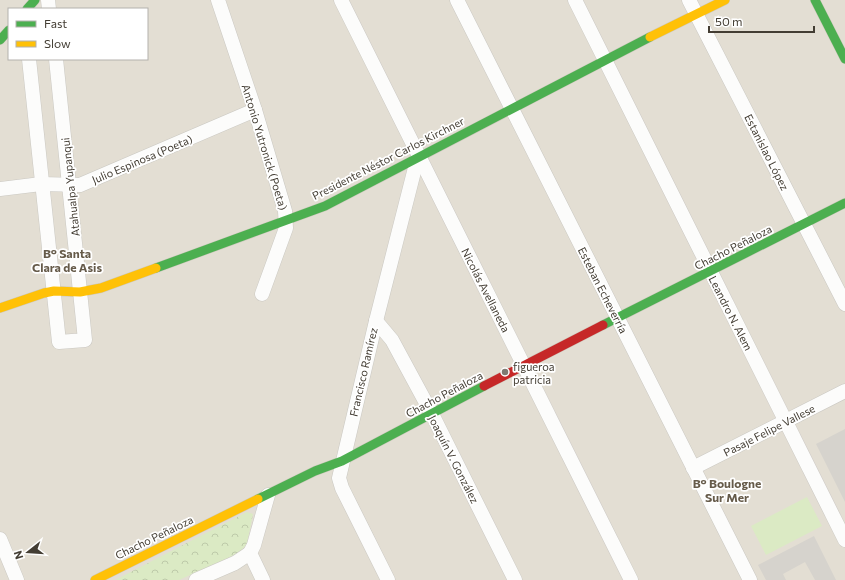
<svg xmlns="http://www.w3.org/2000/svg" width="845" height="580" font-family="Commissioner,sans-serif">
	<defs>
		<pattern id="forest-crowns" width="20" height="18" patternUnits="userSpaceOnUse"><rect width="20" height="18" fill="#dbeac4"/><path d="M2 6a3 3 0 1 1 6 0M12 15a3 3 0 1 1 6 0" fill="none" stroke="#bdcaa9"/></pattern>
	</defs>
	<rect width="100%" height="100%" fill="#eeece6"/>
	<!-- residential -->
	<path fill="#e3ded3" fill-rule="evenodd" d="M0,0h845v580h-845zM9,9h138v50h-138z"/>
	<!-- forest -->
	<path fill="url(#forest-crowns)" d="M247,512l6,2 -6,30 -8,9 -60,27h-64z"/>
	<!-- pitch -->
	<path fill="#dbeac4" d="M807,497l15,29 -56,29 -15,-29z"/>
	<!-- building -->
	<g fill="#d6d3cd">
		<path d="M845,429v73l-29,-58z"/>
		<path d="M814,536l22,44h-21l-10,-18 -22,12 3,6h-20l-8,-15z"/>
	</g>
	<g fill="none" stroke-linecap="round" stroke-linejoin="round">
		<!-- street casing -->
		<g stroke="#cac8c2" stroke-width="15">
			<g id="street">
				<path d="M48,0l1,9"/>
				<path d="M218,0l37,110 30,101 1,17 -24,66"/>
				<path d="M341,0l290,580"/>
				<path d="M457,0l293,580"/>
				<path d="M575,0l270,540"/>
				<path d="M689,0l156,304"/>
				<path d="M29,59l30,283 26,-2 -29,-281"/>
				<path d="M0,189l41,-5 39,1 175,-75"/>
				<path d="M376,321l16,19 40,74 83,166"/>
				<path d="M693,468l152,-77"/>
				<path d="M0,539l17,41"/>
				<path d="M196,580l39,-17 15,-10"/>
				<path d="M263,580l-13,-27 4,-8 14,-50"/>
				<path d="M388,580l-46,-92 -3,-10 37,-157 42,-165"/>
			</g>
		</g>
		<!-- fast casing -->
		<g stroke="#cdc9bd" stroke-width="10">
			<g id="fast">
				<path d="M815,0l30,59"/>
				<path d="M27,9l8,-9"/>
				<path d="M0,40l9,-10"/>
				<path d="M156,268l169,-62 325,-169"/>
				<path d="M603,325l242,-122"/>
				<path d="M258,499l57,-28 27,-10 142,-75"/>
			</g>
		</g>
		<!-- slow casing -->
		<g stroke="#cdc9bd" stroke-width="10">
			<g id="slow">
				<path d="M650,37l75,-37"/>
				<path d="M0,308l44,-15 10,-2 26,1 21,-4 55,-20"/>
				<path d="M95,580l163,-81"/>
			</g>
		</g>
		<!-- jam casing -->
		<g stroke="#cdc9bd" stroke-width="10">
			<path id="jam" d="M484,386l119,-61"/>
		</g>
		<!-- street -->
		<use href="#street" stroke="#fcfcfb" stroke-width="14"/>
		<!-- fast -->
		<use href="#fast" stroke="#4caf50" stroke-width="9"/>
		<!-- slow -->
		<use href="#slow" stroke="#ffc107" stroke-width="9"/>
		<!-- jam -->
		<use href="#jam" stroke="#c62828" stroke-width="9"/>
	</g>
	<!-- markers -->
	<circle fill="#7f7a72" stroke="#fff" stroke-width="1.5" cx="505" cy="372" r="4"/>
	<g text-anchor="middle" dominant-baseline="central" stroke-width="3.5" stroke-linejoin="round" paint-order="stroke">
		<!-- street labels -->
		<g font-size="11" fill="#433d33" stroke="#fff">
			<text transform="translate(265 147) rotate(73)">Antonio Yutronick (Poeta)</text>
			<text transform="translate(767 152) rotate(63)">Estanislao López</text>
			<text transform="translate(388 158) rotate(-27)">Presidente Néstor Carlos Kirchner</text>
			<text transform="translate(142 159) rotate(-23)">Julio Espinosa (Poeta)</text>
			<text transform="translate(70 187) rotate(-96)">Atahualpa Yupanqui</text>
			<text transform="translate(733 247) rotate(-27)">Chacho Peñaloza</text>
			<text transform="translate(486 290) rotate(63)">Nicolás Avellaneda</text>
			<text transform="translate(603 290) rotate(63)">Esteban Echeverría</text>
			<text transform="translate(731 313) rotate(63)">Leandro N. Alem</text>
			<text transform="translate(363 372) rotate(-77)">Francisco Ramírez</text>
			<text transform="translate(444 394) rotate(-28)">Chacho Peñaloza</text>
			<text transform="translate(769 430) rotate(-27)">Pasaje Felipe Vallese</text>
			<text transform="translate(454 459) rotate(63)">Joaquín V. González</text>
			<text transform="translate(154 537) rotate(-26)">Chacho Peñaloza</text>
		</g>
		<!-- poi labels -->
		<g font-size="11" fill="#433d33" stroke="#fff" text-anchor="start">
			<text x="513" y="366">figueroa<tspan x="513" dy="13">patricia</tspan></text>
		</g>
		<!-- neighbourhood labels -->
		<g font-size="12" font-weight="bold" fill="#665b4a" stroke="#fff">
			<text x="67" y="253">B° Santa<tspan x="67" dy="14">Clara de Asis</tspan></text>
			<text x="727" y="483">B° Boulogne<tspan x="727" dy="14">Sur Mer</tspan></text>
		</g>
	</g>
	<!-- legend -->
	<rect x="8" y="8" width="140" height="52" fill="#ffffff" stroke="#b4b1ad"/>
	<rect x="16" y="21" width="20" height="6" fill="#4caf50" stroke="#b4b1ad"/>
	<text x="44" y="28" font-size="12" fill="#433d33">Fast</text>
	<rect x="16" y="41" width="20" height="6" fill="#ffc107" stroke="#b4b1ad"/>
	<text x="44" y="48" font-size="12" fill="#433d33">Slow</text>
	<!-- north arrow -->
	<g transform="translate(28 552) rotate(253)" stroke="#ffffff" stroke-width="3" paint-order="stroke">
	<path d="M0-3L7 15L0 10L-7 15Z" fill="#433d33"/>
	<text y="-6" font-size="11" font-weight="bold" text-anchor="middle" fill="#433d33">N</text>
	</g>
	<!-- scale -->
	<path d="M709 26v6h105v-6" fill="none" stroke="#433d33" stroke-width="2"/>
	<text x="715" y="26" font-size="12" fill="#433d33" stroke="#ffffff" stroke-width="3" paint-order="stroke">50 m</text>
</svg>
